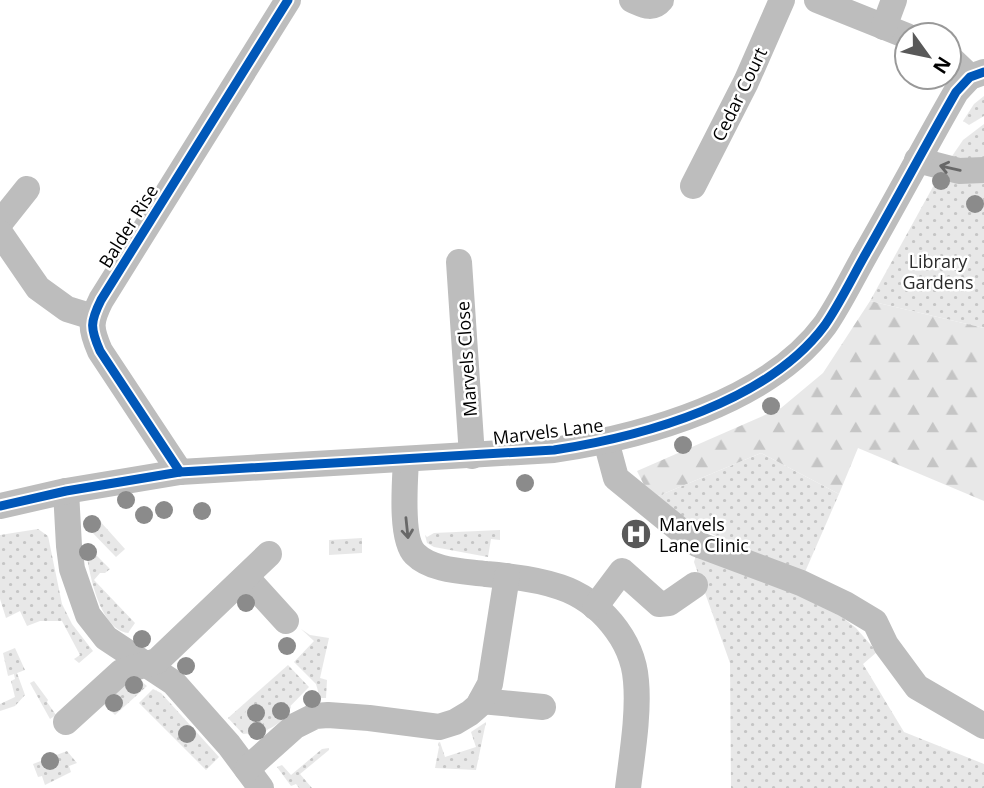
<svg xmlns="http://www.w3.org/2000/svg" width="984" height="788" font-family="'Open Sans',sans-serif">
	<defs>
		<pattern id="green-dots" width="8" height="8" patternUnits="userSpaceOnUse" patternTransform="scale(1.75)"><rect width="8" height="8" fill="#e8e8e8"/><path d="M2 2h.1M6 6h.1" fill="none" stroke="#c5c5c5" stroke-width="1.8" stroke-linecap="round"/></pattern>
		<pattern id="forest-firs" width="22" height="20" patternUnits="userSpaceOnUse" patternTransform="scale(1.75)"><rect width="22" height="20" fill="#e8e8e8"/><path d="M5 1l3.5 6h-7zM16 11l3.5 6h-7z" fill="#c5c5c5"/></pattern>
	</defs>
	<rect width="100%" height="100%" fill="#fff"/>
	<!-- green -->
	<g fill="url(#green-dots)">
		<path d="M984,96v20l-15,9 -6,-4 11,-17z"/>
		<path d="M984,124v41h-38l17,-25z"/>
		<path d="M940,174l44,3v151l-114,-27z"/>
		<path d="M761,453l78,41 -34,78 -63,-21 -91,-52z"/>
		<path d="M98,519l27,30 -9,8 -32,-33 1,-3z"/>
		<path d="M38,529l10,7 14,68 10,20 21,27 -14,12 -5,-4 6,-4 -18,-34h-22l-13,5 -7,-15 -14,7 -6,-19v-64z"/>
		<path d="M500,530v10l-9,-1 -3,18 -54,-10 -7,-4 -2,-8 2,2 7,-4z"/>
		<path d="M362,538v15l-33,2v-15z"/>
		<path d="M85,544l25,25 -5,4h-5l-6,7 41,43 -7,10c-30,-4 -40,-66 -43,-89z"/>
		<path d="M697,552l133,56 26,20 21,24 -14,12 41,68 80,32v24h-253l-1,-125 -36,-101z"/>
		<path d="M301,629l9,6 19,3 -9,40 7,2 -1,18h-6l-4,-14 -22,-22 20,-21z"/>
		<path d="M15,648l10,22 -8,3 8,22 -10,11 -15,5v-7l15,-7 -4,-16 4,-2 -1,-5 -6,2 -5,-23z"/>
		<path d="M288,665l21,22 -44,45 -22,2 -15,-16z"/>
		<path d="M135,676l12,10 -32,29 -12,-12z"/>
		<path d="M34,681l14,19 -1,2 9,13 -6,4 -20,-36z"/>
		<path d="M153,689l8,4 58,64 -13,13 -67,-67z"/>
		<path d="M486,722l-10,48 -41,-2 4,-21 -1,-4 2,-1 5,15 31,-10 -5,-15z"/>
		<path d="M329,748v2l-29,24 12,14h-13l-3,-4 -5,2 -14,-19 5,-2 9,10 31,-26z"/>
		<path d="M67,751l10,12 -8,3 2,6 -26,13 -3,-9 -4,1 -5,-13z"/>
	</g>
	<!-- forest -->
	<g fill="url(#forest-firs)">
		<path d="M870,301l114,27v173l-126,-53 -19,46 -78,-41 -110,46 -14,-28 144,-63 42,-35z"/>
		<path d="M289,704l2,3c-6,16 -26,26 -42,28l-7,-9v-10l5,-7 10,-1 6,6 -2,7 4,6 13,-13 2,-5z"/>
	</g>
	<g fill="none" stroke-linecap="round" stroke-linejoin="round">
		<!-- minor -->
		<g stroke="#bdbdbd" stroke-width="26">
			<path d="M632,0c10,4 20,11 29,0"/>
			<path d="M817,0l90,36"/>
			<path d="M884,27l10,-27"/>
			<path d="M949,57l21,20"/>
			<path d="M917,160l42,11 25,-1"/>
			<path d="M693,186l53,-104 36,-82"/>
			<path d="M0,223l27,-34"/>
			<path d="M0,233l38,55 29,21 26,8"/>
			<path d="M459,262l13,194"/>
			<path d="M606,441l10,37 81,66 104,39 44,21 30,18 11,23 31,42 67,39"/>
			<path d="M406,460c-1,21 -6,79 9,94 17,17 49,17 71,20 24,2 51,5 74,13 39,13 73,52 76,94 3,33 -4,74 -8,107"/>
			<path d="M180,472l-80,-121c-10,-23 -10,-29 1,-51l187,-300"/>
			<path d="M66,491l3,55 3,23 16,46 18,23 68,45 55,62 32,43"/>
			<path d="M0,506l66,-15 114,-19 374,-22c91,-14 214,-48 271,-125 15,-22 27,-47 40,-70 31,-54 60,-109 91,-163l14,-15 14,-5"/>
			<path d="M246,577l40,44"/>
			<path d="M595,607l27,-36 37,33 10,-1 26,-18"/>
			<path d="M481,701l62,6"/>
			<path d="M66,722l55,-50 36,-11 112,-107"/>
			<path d="M247,769l48,-43 20,-10 13,-1 41,3 70,9 16,-5 15,-9 8,-7 12,-22 17,-108"/>
		</g>
		<!-- cycleway casing -->
		<g stroke="#fff" stroke-width="13">
			<g id="cycleway">
				<path d="M180,472l-80,-121c-10,-23 -10,-29 1,-51l187,-300"/>
				<path d="M0,506l66,-15 114,-19 374,-22c91,-14 214,-48 271,-125 15,-22 27,-47 40,-70 31,-54 60,-109 91,-163l14,-15 14,-5"/>
			</g>
		</g>
		<!-- cycleway -->
		<use href="#cycleway" stroke="#0057b8" stroke-width="9"/>
	</g>
	<!-- trees -->
	<g fill="#8b8b8b">
		<circle cx="941" cy="181" r="9"/>
		<circle cx="975" cy="204" r="9"/>
		<circle cx="771" cy="406" r="9"/>
		<circle cx="683" cy="445" r="9"/>
		<circle cx="525" cy="483" r="9"/>
		<circle cx="126" cy="500" r="9"/>
		<circle cx="164" cy="510" r="9"/>
		<circle cx="202" cy="511" r="9"/>
		<circle cx="144" cy="515" r="9"/>
		<circle cx="92" cy="524" r="9"/>
		<circle cx="88" cy="552" r="9"/>
		<circle cx="246" cy="603" r="9"/>
		<circle cx="142" cy="639" r="9"/>
		<circle cx="287" cy="646" r="9"/>
		<circle cx="186" cy="666" r="9"/>
		<circle cx="134" cy="685" r="9"/>
		<circle cx="312" cy="699" r="9"/>
		<circle cx="114" cy="703" r="9"/>
		<circle cx="281" cy="711" r="9"/>
		<circle cx="256" cy="713" r="9"/>
		<circle cx="257" cy="731" r="9"/>
		<circle cx="187" cy="734" r="9"/>
		<circle cx="50" cy="761" r="9"/>
	</g>
	<!-- one-way arrows -->
	<defs><path id="oneway-shaft" d="M-6 0H5M1.5-3L5.5 0L1.5 3" fill="none" stroke-width="1.6" stroke-linecap="round" stroke-linejoin="round" transform="scale(1.75)"/></defs>
	<g stroke="#686868">
		<use href="#oneway-shaft" transform="translate(950 168) rotate(-167)"/>
		<use href="#oneway-shaft" transform="translate(407 528) rotate(84)"/>
	</g>
	<!-- icons -->
	<defs>
		<g id="hospital-disc" transform="scale(1.575)"><circle r="9.5" fill="#595959" stroke="#fff"/><path d="M-5-5h3v3.5h4V-5h3V5h-3V1.5h-4V5h-3Z" fill="#fff"/></g>
	</defs>
	<g fill-rule="evenodd">
		<use href="#hospital-disc" x="636" y="534"/>
	</g>
	<g text-anchor="middle" dominant-baseline="central" stroke-width="5" stroke-linejoin="round" paint-order="stroke">
		<!-- street labels -->
		<g font-size="18" fill="#000" stroke="#fff">
			<text transform="translate(739 94) rotate(-64)">Cedar Court</text>
			<text transform="translate(128 226) rotate(-58)">Balder Rise</text>
			<text transform="translate(466 359) rotate(-94)">Marvels Close</text>
			<text transform="translate(548 431) rotate(-7)">Marvels Lane</text>
		</g>
		<!-- park labels -->
		<g font-size="18" fill="#2c2c2c" stroke="#fff">
			<text x="938" y="261">Library<tspan x="938" dy="21">Gardens</tspan></text>
		</g>
		<!-- poi labels -->
		<g font-size="18" fill="#000" stroke="#fff" text-anchor="start">
			<text x="659" y="524">Marvels<tspan x="659" dy="21">Lane Clinic</tspan></text>
		</g>
	</g>
	<!-- north arrow -->
	<g transform="translate(928 56) rotate(123)"><circle r="33" fill="#ffffff" stroke="#999999" stroke-width="2"/>
	<path d="M0-5L12 26L0 18L-12 26Z" fill="#595959"/>
	<text y="-10" font-size="19" font-weight="bold" text-anchor="middle" fill="#000000">N</text>
	</g>
</svg>
